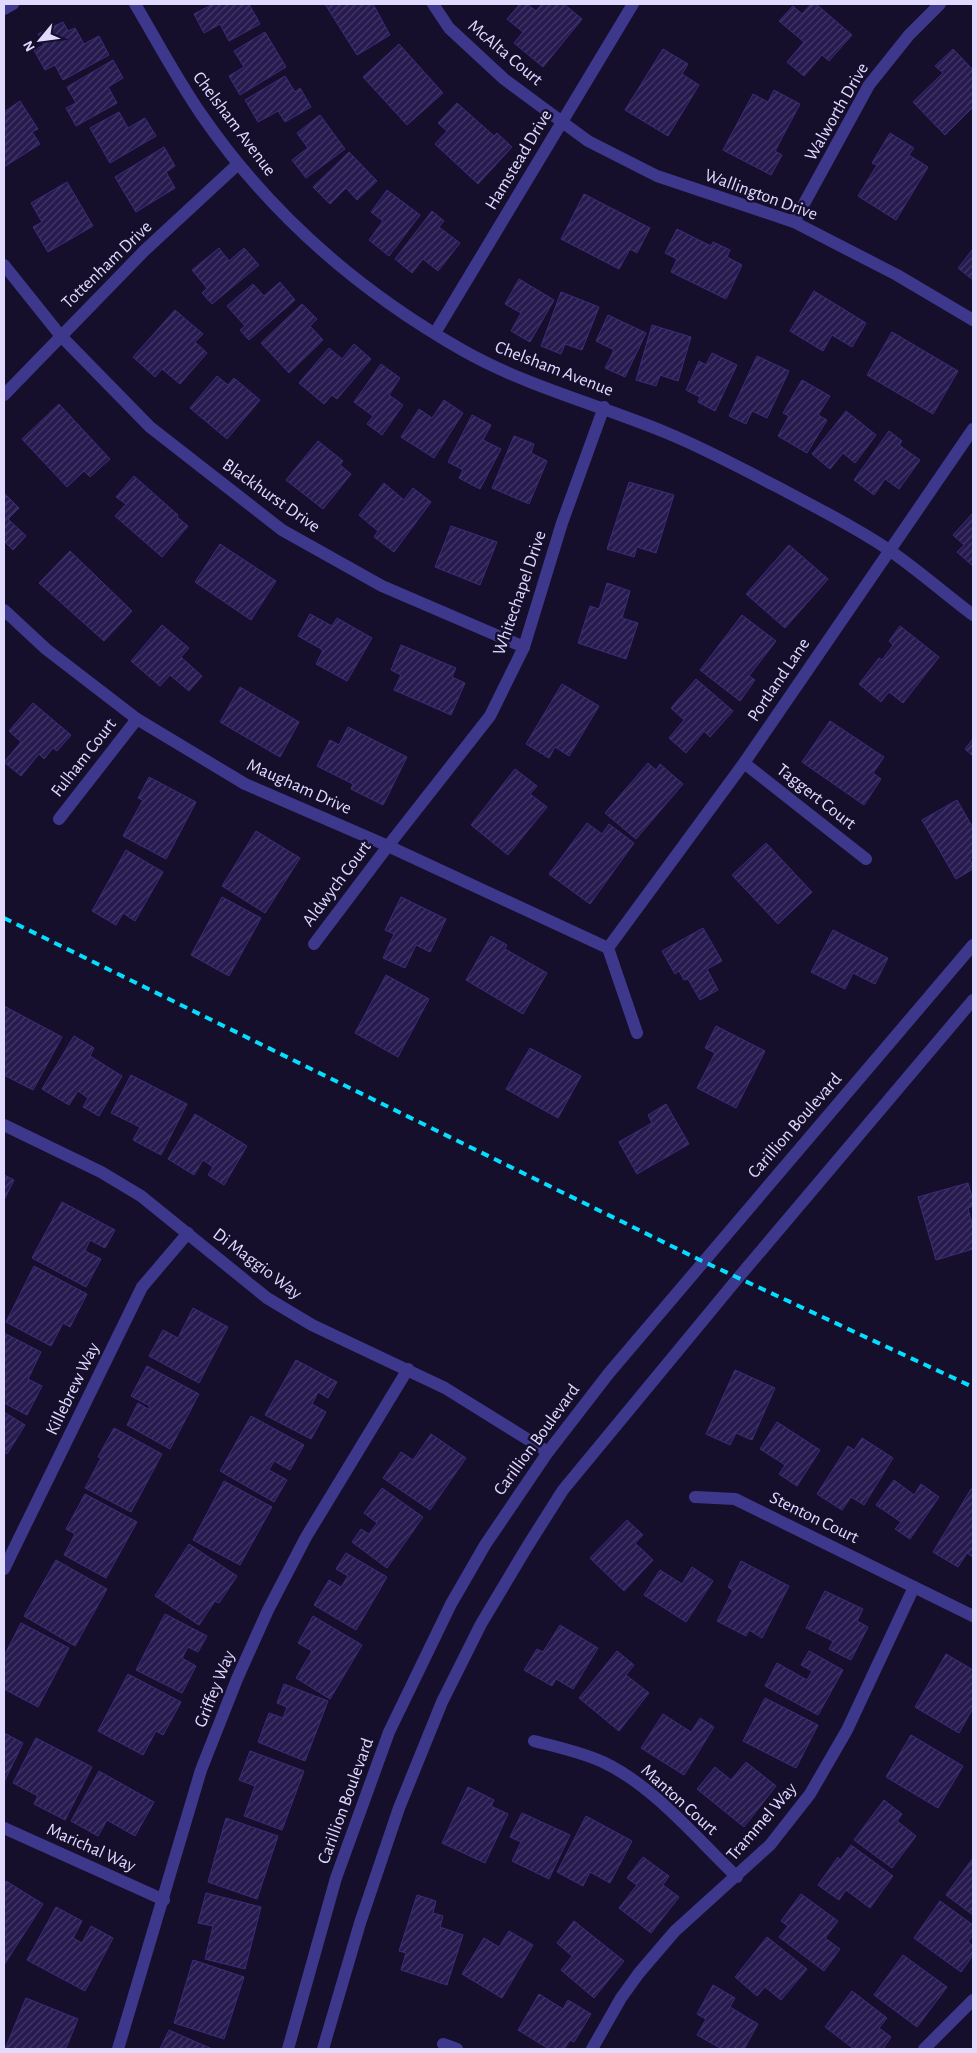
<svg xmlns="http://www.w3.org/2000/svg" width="977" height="2053" font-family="'Alegreya Sans',sans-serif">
	<defs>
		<pattern id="building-hatch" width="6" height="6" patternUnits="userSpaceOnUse" patternTransform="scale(1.25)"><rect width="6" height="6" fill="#261a4e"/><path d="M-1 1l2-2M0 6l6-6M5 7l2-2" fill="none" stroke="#453b69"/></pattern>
	</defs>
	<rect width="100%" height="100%" fill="#150f2c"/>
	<!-- building -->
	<g fill="url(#building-hatch)" stroke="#3d2b7b">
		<path d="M213,4h36l11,20 -31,17 -9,-17 -16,9 -10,-19z"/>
		<path d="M325,4h48l17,31 -33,20z"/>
		<path d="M520,4h7l9,7 6,-7h22l18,15 -39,48 -29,-24 9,-11 -16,-13z"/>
		<path d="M811,4h5l36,31 -23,26 -7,-6 -18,21 -17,-14 17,-20 -25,-21 14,-15 9,8z"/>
		<path d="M63,22l5,9 7,-3 9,16 15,-8 10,19 -46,25 -8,-15 -10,5 -11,-20 10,-5 -6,-11z"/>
		<path d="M265,32l21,35 -46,28 -11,-19 15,-9 -10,-16z"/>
		<path d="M399,44l44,49 -36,32 -44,-48z"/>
		<path d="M663,49l25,15 -6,10 17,11 -31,51 -43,-26z"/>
		<path d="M953,49l20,21v37l-28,28 -32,-33 30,-29 -8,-7z"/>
		<path d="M113,60l10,18 -15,9 9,16 -41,23 -10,-18 10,-5 -9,-16z"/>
		<path d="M285,76l10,16 5,-4 11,19 -26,15 -7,-11 -20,11 -13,-22z"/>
		<path d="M774,90l26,14 -25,47 7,4 -11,20 -48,-25 30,-56 15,8z"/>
		<path d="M20,101l18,28 -6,3 8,12 -36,23v-55z"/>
		<path d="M457,103l37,33 3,-3 15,14 -34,37 -43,-40 12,-13 -9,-8z"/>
		<path d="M119,112l9,16 17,-10 11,18 -46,27 -20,-35z"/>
		<path d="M320,115l25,34 -39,29 -14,-18 16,-12 -11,-15z"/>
		<path d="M890,133l24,15 -5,7 19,12 -32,53 -38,-24 19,-31 -5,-2z"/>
		<path d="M164,147l11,19 -9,6 9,16 -39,24 -21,-35z"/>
		<path d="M349,152l28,29 -20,19 -11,-12 -16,16 -17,-17z"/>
		<path d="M67,182l26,44 -45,26 -15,-25 9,-5 -11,-19z"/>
		<path d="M387,190l33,25 -31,41 -20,-16 14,-19 -12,-9z"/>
		<path d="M584,194l66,34 -13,25 -7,-4 -11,20 -58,-30z"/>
		<path d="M432,211l12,10 -5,6 21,16 -22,28 -15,-12 -11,14 -17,-14z"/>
		<path d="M677,229l34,17 2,-4 17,8 -3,7 15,8 -16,34 -55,-27 6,-13 -12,-6z"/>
		<path d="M219,248l10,13 15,-13 15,17 -47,39 -10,-11 5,-5 -15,-18z"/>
		<path d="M973,249v31l-15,-12z"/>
		<path d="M519,279l35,21 -24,42 -19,-11 10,-18 -16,-9z"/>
		<path d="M280,282l15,18 -46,40 -9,-10 5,-4 -18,-20 26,-22 11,12z"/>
		<path d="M814,291l52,32 -14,24 -20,-12 -9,16 -33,-20z"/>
		<path d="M561,292l38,15 -17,43 -17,-6 -4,10 -20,-8z"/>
		<path d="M302,304l15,15 -7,7 13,14 -34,33 -28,-30z"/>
		<path d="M175,310l28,24 -8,8 12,11 -27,31 -18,-15 -7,8 -22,-20z"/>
		<path d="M608,315l38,18 -21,44 -20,-9 9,-18 -18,-9z"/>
		<path d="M652,325l39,12 -13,44 -18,-6 -4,11 -20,-6z"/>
		<path d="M892,332l66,39 -25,43 -66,-39z"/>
		<path d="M354,344l17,15 -34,40 -5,-4 -8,9 -25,-21 30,-35 13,11z"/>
		<path d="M712,353l25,12 -22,46 -17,-9 2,-5 -14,-7 13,-29 7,4z"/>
		<path d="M757,356l32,15 -22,47 -15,-7 -6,13 -17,-8z"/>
		<path d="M381,364l19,14 -11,17 14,10 -21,30 -15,-11 6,-8 -19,-14z"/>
		<path d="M217,376l11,9 6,-7 26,22 -33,39 -37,-31z"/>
		<path d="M802,380l28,16 -12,19 9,5 -20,33 -29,-17 11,-20 -6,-3z"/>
		<path d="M444,400l19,13 -29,45 -33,-21 18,-28 13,9z"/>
		<path d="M59,404l51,55 -20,18 -6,-6 -17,16 -45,-48z"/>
		<path d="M846,411l30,24 -21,28 -12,-10 -13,16 -18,-15z"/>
		<path d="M472,415l19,10 -8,15 18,9 -21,40 -21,-11 4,-8 -15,-8z"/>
		<path d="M889,431l13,10 -3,4 21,15 -21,29 -14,-10 -11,16 -20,-15z"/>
		<path d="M514,436l20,8 -3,9 16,8 -18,43 -37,-16z"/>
		<path d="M318,441l25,20 -3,4 11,9 -28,35 -37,-29z"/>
		<path d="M134,476l44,39 -1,2 11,9 -26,31 -47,-41 11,-12 -10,-7z"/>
		<path d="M629,482l45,13 -18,58 -19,-6 -3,10 -27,-8z"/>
		<path d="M384,483l20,17 9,-12 18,14 -37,50 -20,-15 4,-6 -19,-16z"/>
		<path d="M4,493l15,15 -11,11 18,17 -13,14 -9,-9z"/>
		<path d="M973,513v53l-16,-14 7,-7 -11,-10z"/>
		<path d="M451,526l46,16 -17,43 -45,-18z"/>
		<path d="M220,544l56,37 -25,39 -56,-38z"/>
		<path d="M789,545l39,34 -43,49 -39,-34z"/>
		<path d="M70,551l62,60 -28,30 -65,-58z"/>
		<path d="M607,583l23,8 -8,27 16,5 -12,36 -48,-16 12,-37 9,3z"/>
		<path d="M310,614l22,12 5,-8 35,20 -25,43 -31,-17 7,-14 -25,-14z"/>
		<path d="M742,615l34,26 -27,35 6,4 -15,21 -40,-31z"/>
		<path d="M162,625l27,23 -8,9 21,19 -13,15 -19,-16 -10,11 -29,-25z"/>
		<path d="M900,626l39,31 -36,46 -14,-11 -8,10 -22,-18 20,-26 3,2 11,-15 -4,-4z"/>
		<path d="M401,645l55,23 -4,9 13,6 -14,32 -57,-25 7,-15 -10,-5z"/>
		<path d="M696,679l37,32 -23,26 -6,-6 -18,22 -17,-15 15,-18 -13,-12z"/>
		<path d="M562,684l37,22 -30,50 -14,-9 -6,11 -23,-14z"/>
		<path d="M240,687l59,35 -19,35 -60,-35z"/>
		<path d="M33,703l38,32 -14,16 -4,-3 -9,11 -5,-5 -18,22 -17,-14 17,-20 -12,-11z"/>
		<path d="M830,721l54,36 -11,16 8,6 -17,26 -62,-43z"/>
		<path d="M348,727l59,30 -24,48 -32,-16 2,-5 -36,-18 13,-26 9,5z"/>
		<path d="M973,739v17l-8,-7z"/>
		<path d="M648,763l8,7 4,-6 23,20 -47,55 -31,-26z"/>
		<path d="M515,769l22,17 -7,8 17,13 -39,48 -37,-30z"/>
		<path d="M149,777l47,25 -30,57 -43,-23 20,-36 -5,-2z"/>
		<path d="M957,800l16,28v29l-3,1 3,11 -17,10 -34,-59z"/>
		<path d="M587,823l15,11 7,-10 25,19 -44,61 -41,-30z"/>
		<path d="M256,831l44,27 -35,55 -43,-27z"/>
		<path d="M766,843l46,49 -34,32 -46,-49z"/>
		<path d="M126,850l37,22 -28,49 -12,-8 -7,12 -24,-14z"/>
		<path d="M222,897l39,21 -32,58 -38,-21z"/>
		<path d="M401,897l45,22 -16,33 -14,-7 -11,23 -22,-10 11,-24 -9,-4z"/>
		<path d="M703,928l19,33 -15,8 11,21 -18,10 -12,-21 -4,1 -5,-9 -4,3 -13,-23z"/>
		<path d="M833,930l55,28 -13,26 -22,-11 -8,16 -34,-17z"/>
		<path d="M491,936l16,9 -2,4 42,24 -24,41 -57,-34z"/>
		<path d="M386,975l43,24 -31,58 -43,-24z"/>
		<path d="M4,1006l58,31 -29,53 -29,-15z"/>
		<path d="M716,1026l49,25 -29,57 -39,-20 18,-35 -10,-5z"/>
		<path d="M74,1036l20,12 -4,8 32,20 -23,40 -16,-9 5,-9 -10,-7 -9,14 -27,-16z"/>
		<path d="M530,1048l51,28 -23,42 -52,-29z"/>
		<path d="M131,1075l56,29 -26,51 -28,-15 7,-13 -29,-14z"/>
		<path d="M666,1104l23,40 -52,30 -18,-32 33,-19 -4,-8z"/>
		<path d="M195,1114l52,32 -23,39 -16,-10 5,-8 -10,-7 -9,15 -26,-16z"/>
		<path d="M4,1175l10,5 -10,20z"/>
		<path d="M968,1183l5,18v5l-5,2 5,20v21l-37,11 -18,-63z"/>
		<path d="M62,1202l53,28 -10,18 -15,-8 -5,11 16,8 -15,28 -54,-29z"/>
		<path d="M34,1266l53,28 -17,33 -7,-4 -12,23 -45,-24z"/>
		<path d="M193,1308l35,19 -29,56 -50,-27 14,-26 15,8z"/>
		<path d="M4,1333l37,19 -13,27 14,7 -15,29 -23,-12z"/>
		<path d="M296,1360l41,22 -9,16 -10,-6 -6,12 14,8 -15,27 -46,-24z"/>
		<path d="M147,1366l52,28 -29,55 -43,-24 11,-22 10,6 2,-3 -19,-10z"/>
		<path d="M735,1370l40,18 -23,52 -16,-7 -6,12 -24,-11z"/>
		<path d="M4,1412l21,13 -18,29 -3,-2z"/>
		<path d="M251,1416l53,29 -14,25 -16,-9 -5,9 18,10 -13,22 -54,-31z"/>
		<path d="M777,1422l43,28 -23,36 -18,-12 6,-9 -25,-16z"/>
		<path d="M114,1428l48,26 -31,58 -46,-24 16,-30 -3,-1z"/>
		<path d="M431,1434l35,24 -36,52 -47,-32 18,-26 12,8z"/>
		<path d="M862,1438l31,20 -29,47 -13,-8 -9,13 -25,-16 31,-48 6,4z"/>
		<path d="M894,1480l20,15 7,-11 18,13 -29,42 -15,-10 6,-7 -25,-17z"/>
		<path d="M224,1481l48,26 -32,58 -47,-25z"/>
		<path d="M382,1488l41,29 -36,51 -35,-26 9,-13 8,5 8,-11 -13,-10z"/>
		<path d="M971,1489l2,1v67l-6,-4 -9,14 -25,-15z"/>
		<path d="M85,1494l52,28 -31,56 -42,-23 11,-21 -9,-5z"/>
		<path d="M627,1520l16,15 -8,8 18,17 -29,31 -34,-33z"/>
		<path d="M189,1544l48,32 -18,27 -4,-2 -16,24 -44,-29z"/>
		<path d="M346,1553l41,24 -31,53 -42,-25 15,-25 12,7 7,-11 -12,-7z"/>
		<path d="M56,1560l51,29 -32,57 -51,-30z"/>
		<path d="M741,1561l48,25 -27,52 -13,-8 -3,6 -29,-15 16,-31 -5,-3z"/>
		<path d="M692,1567l21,14 -27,41 -42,-27 16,-25 22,14z"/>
		<path d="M825,1591l38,18 -6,12 11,6 -17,33 -22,-11 4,-8 -27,-13z"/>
		<path d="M165,1614l42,22 -9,16 -10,-5 -6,11 14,8 -14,27 -46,-23z"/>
		<path d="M313,1616l49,29 -32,54 -34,-21 16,-27 -14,-8z"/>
		<path d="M21,1623l48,25 -31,59 -34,-18v-33z"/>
		<path d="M560,1625l38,23 -25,41 -17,-10 -4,7 -28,-16 13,-21 6,3z"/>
		<path d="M617,1651l17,14 -8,10 23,18 -30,38 -40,-33z"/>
		<path d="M809,1651l34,19 -25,45 -53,-29 12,-23 30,17 5,-9 -11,-6z"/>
		<path d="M946,1654l27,16v38l-14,25 -44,-26z"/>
		<path d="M128,1674l53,28 -18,33 -7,-4 -13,24 -45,-24z"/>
		<path d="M284,1684l44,17 -23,60 -47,-19 11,-29 14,5 4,-11 -10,-4z"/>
		<path d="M765,1698l53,27 -22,43 -53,-27z"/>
		<path d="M663,1714l28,18 9,-14 14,9 -30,48 -43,-27z"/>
		<path d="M4,1733l19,10 -19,39z"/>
		<path d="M911,1735l52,31 -25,42 -52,-31z"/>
		<path d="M36,1738l56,29 -27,53 -31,-16 4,-8 -25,-13z"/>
		<path d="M250,1751l54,20 -22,59 -38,-14 11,-30 -16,-6z"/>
		<path d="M746,1762l30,24 -32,41 -47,-38 18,-22 16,13z"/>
		<path d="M99,1771l55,31 -19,34 -28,-16 -9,16 -27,-15z"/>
		<path d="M468,1787l26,13 -3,6 17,8 -23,49 -43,-20z"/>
		<path d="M884,1800l18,14 -5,7 19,15 -24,32 -38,-28z"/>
		<path d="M522,1813l48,22 -21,44 -37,-18 9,-19 -11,-5z"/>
		<path d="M586,1816l46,25 -22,42 -20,-11 -7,14 -26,-14z"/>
		<path d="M226,1818l52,18 -21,63 -49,-17z"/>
		<path d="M851,1845l42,31 -23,32 -24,-18 -7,10 -21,-15 20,-28 2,3z"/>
		<path d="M643,1857l26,19 -6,9 16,12 -28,36 -32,-25 18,-23 -10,-7z"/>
		<path d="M973,1858v57l-27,-20z"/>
		<path d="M6,1881l37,23 -39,61v-80z"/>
		<path d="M206,1893l55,14 -16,62 -40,-10 8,-33 -15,-3z"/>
		<path d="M801,1894l37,27 -13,17 15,11 -16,22 -45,-34 9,-11 -7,-5z"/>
		<path d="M417,1895l19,6 -3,12 10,3 -3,11 23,8 -16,50 -46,-15 5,-17 -7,-2z"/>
		<path d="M940,1901l33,24v10l-5,7 5,4v9l-12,17 -47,-34z"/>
		<path d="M56,1907l26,14 -9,17 9,5 9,-17 22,12 -28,53 -58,-31z"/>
		<path d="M574,1921l50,40 -30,37 -33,-28 11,-14 -15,-13z"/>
		<path d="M509,1931l24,14 -31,53 -40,-24 22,-36 15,9z"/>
		<path d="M767,1937l40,32 -26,31 -16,-13 -8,9 -22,-19z"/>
		<path d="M903,1955l44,32 -30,40 -43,-32z"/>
		<path d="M193,1960l51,17 -20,62 -50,-16z"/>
		<path d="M713,1985l22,13 -5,9 28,17 -14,25h-22l-25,-14 9,-16 -9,-5z"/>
		<path d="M852,1991l35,27 -8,10 12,9 -8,12h-29l-29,-22z"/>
		<path d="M539,1994l24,15 5,-9 23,14 -17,28 -4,-2 -6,9h-15l-31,-19z"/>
		<path d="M26,1998l52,21 -12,29 -61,1z"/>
		<path d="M169,2030l43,19h-52z"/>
	</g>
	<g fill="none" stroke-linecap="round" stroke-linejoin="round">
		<!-- minor -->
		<g stroke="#3e388d" stroke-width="12">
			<path d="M135,4c22,37 42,75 66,110 68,99 159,178 263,237 64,36 136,54 203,82 41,17 80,38 120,59 34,18 70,36 102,58 29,20 56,44 84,65"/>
			<path d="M433,4l16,24 55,51 84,62 69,35 137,46 103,53 76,45"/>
			<path d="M4,9l9,-5"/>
			<path d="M794,222l75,-137 40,-50 31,-31"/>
			<path d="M4,265l56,70 90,92 132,103 100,56 142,61"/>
			<path d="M435,333l198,-329"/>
			<path d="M4,395l140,-144 94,-87"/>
			<path d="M4,610l42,39 91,70 108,65 143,62 220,102"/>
			<path d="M744,763l122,96"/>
			<path d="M59,819l78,-100"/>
			<path d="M314,944l74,-98 102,-130 34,-69 38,-124 42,-116"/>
			<path d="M608,948l136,-185 229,-334"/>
			<path d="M608,948l29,85"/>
			<path d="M4,1125l97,47 40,24 126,102 45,27 133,63 103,64"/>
			<path d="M695,1497l40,2 238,117"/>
			<path d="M4,1569l138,-282 46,-54"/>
			<path d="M534,1741c23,6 47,11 69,21 51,24 94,77 134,115"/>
			<path d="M4,1828l160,72"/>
			<path d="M443,2044l14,5"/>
			<path d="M118,2049l83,-279 36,-91 31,-69 38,-73 102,-168"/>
			<path d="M288,2049l48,-171 53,-146 62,-128 34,-59 63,-93 61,-79 364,-428"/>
			<path d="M323,2049l37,-126 39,-115 43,-106 39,-78 46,-77 36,-57 175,-212 235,-278"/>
			<path d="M592,2049l29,-51 18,-25 36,-42 95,-86 40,-51 37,-64 67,-143"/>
			<path d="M924,2049l49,-49"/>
		</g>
		<!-- rail -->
		<path stroke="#06deff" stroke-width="4" stroke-dasharray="8 6" stroke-linecap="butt" d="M4,918l698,343 271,126"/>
	</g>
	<g text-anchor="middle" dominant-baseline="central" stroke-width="5" stroke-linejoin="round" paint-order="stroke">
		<!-- street labels -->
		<g font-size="18" fill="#e0daff" stroke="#150f2c">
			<text transform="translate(505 53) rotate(40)">McAlta Court</text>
			<text transform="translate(837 112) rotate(-60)">Walworth Drive</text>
			<text transform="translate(234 124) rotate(53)">Chelsham Avenue</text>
			<text transform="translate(519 160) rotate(-59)">Hamstead Drive</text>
			<text transform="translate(761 195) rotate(20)">Wallington Drive</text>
			<text transform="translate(107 265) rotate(-44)">Tottenham Drive</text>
			<text transform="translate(554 369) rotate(21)">Chelsham Avenue</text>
			<text transform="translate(271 496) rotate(35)">Blackhurst Drive</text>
			<text transform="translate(520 593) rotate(-71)">Whitechapel Drive</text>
			<text transform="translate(779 680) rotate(-56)">Portland Lane</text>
			<text transform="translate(84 758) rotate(-52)">Fulham Court</text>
			<text transform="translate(299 787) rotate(24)">Maugham Drive</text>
			<text transform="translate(816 797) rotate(38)">Taggert Court</text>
			<text transform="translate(337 884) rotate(-53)">Aldwych Court</text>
			<text transform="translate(795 1126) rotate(-49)">Carillion Boulevard</text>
			<text transform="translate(257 1264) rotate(37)">Di Maggio Way</text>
			<text transform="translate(73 1389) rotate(-64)">Killebrew Way</text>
			<text transform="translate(537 1440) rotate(-54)">Carillion Boulevard</text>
			<text transform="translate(814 1518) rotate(26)">Stenton Court</text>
			<text transform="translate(215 1689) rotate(-68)">Griffey Way</text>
			<text transform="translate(679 1800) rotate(42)">Manton Court</text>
			<text transform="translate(346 1801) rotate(-70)">Carillion Boulevard</text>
			<text transform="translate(762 1822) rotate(-49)">Trammel Way</text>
			<text transform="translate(91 1848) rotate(24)">Marichal Way</text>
		</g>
	</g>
	<!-- border -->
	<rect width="977" height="2053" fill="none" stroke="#e0daff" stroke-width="10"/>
	<!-- north arrow -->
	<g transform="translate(40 40) rotate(241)" stroke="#150f2c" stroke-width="4" paint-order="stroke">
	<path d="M0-4L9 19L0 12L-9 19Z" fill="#e0daff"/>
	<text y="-8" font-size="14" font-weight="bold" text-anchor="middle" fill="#e0daff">N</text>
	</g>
</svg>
